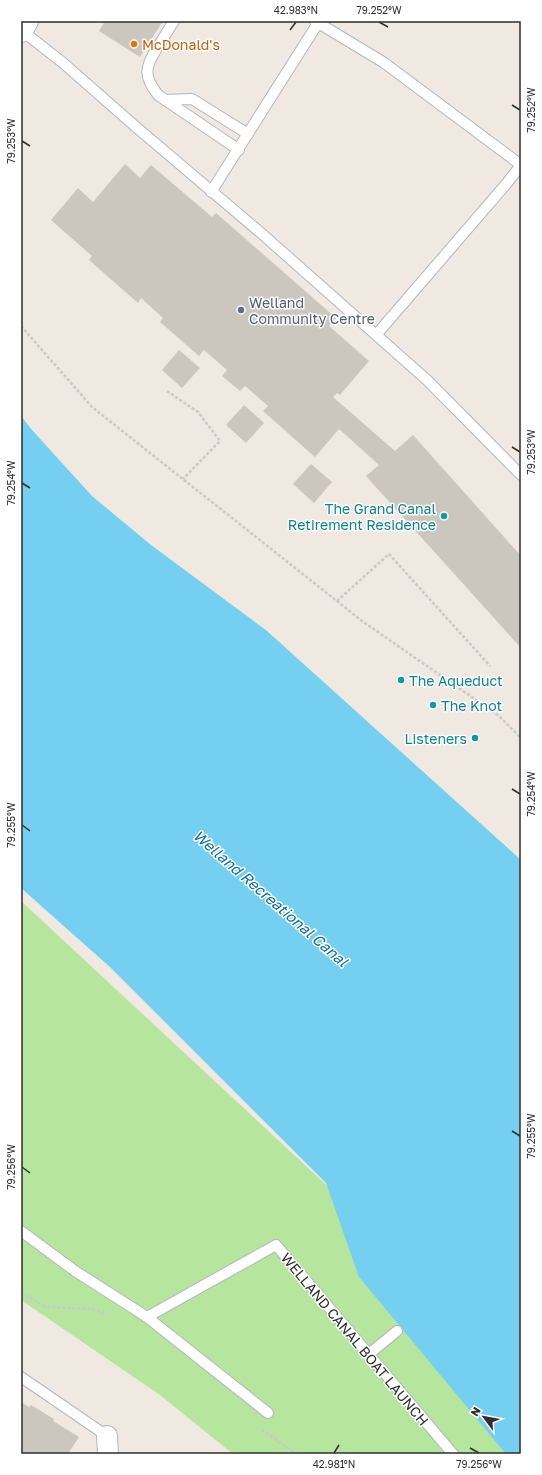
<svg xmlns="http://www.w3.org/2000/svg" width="542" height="1475" font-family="'Golos Text',sans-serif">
	<rect width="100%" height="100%" fill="#efe9e1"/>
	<!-- green -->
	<path fill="#b6e59e" d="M21,901l500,465v88h-288l-73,-59 -139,-95z"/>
	<!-- water -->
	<path fill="#75cff0" d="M21,416l11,14 60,66 59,49 116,86 254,229v594h-15l-147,-177 -33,-94 -215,-215 -90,-80z"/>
	<!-- building -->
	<g fill="#cbc7bf">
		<path d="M105,21h58l-23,36 -41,-26z"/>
		<path d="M125,164l15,14 11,-13 61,52 4,-4 120,105 -7,8 40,35 -29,34 -3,-2 -4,4 62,54 18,-16 108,121v92l-155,-172 13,-11 -40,-36 -24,28 -52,-46 5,-5 -23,-20 -5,5 -18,-15 5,-6 -23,-20 -5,6 -39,-34 3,-4 -22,-20 -3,5 -49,-43 3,-4 -41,-36 27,-32 15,14z"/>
		<path d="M179,350l21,18 -18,20 -20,-18z"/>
		<path d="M244,405l20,18 -18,20 -20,-18z"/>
		<path d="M311,464l21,18 -18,21 -21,-19z"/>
		<path d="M21,1402l8,5 2,-2 23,14 -1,2 26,16 -11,17h-47z"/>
	</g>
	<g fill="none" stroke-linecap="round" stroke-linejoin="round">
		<!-- lane casing -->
		<g stroke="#b4b7c1" stroke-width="12">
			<g id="lane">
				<path d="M174,21c-6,9 -11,18 -17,27 -12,19 -14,28 1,47l81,55"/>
				<path d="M315,21l68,41 138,103"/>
				<path d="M21,30l41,32 74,65 125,106 166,147 94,95"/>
				<path d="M165,100l27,-1 56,35"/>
				<path d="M211,192l107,-169"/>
				<path d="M376,335l131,-152 14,-18"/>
				<path d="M21,1231l54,40 72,46 121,96"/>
				<path d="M147,1317l129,-72 177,209"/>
				<path d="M369,1354l28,-23"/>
				<path d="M21,1377l86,59"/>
			</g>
		</g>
		<!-- street casing -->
		<g stroke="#b4b7c1" stroke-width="22">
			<path id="street" d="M107,1436l1,18"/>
		</g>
		<!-- secondary casing -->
		<g stroke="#b4b7c1" stroke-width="24">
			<path id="secondary" d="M21,31l6,-10"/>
		</g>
		<!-- path -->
		<g stroke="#c9c9c9" stroke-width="2.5" stroke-dasharray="3 2" stroke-linecap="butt">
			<path d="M21,326l71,81 270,214 137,95 22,22"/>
			<path d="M167,391l31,21 22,29 -37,38"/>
			<path d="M337,601l52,-47 101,112"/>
			<path d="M21,1293l25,14 45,2 15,4"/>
			<path d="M262,1430l27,19 11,5"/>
		</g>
		<!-- lane -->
		<use href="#lane" stroke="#fff" stroke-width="10"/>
		<!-- street -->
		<use href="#street" stroke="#fff" stroke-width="20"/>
		<!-- secondary -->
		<use href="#secondary" stroke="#fff" stroke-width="22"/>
	</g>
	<!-- ticks -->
	<path fill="none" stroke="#2e2e2e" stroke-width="1.5" d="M379,22l9,5M290,30l6,-8M512,105l8,5M22,141l8,5M512,447l8,5M22,483l8,5M512,789l8,5M22,825l8,6M512,1131l8,5M22,1167l8,6M470,1448l9,5M334,1453l5,-8"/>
	<!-- markers -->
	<circle fill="#e8710a" stroke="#fff" stroke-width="1.5" cx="134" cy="44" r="4"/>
	<circle fill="#5c6f8a" stroke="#fff" stroke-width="1.5" cx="241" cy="310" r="4"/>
	<g fill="#0f9aa8" stroke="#fff" stroke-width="1.5">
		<circle cx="444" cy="516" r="4"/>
		<circle cx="401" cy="680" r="4"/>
		<circle cx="433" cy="705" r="4"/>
		<circle cx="475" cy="738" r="4"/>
	</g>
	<g text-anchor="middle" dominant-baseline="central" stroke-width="3" stroke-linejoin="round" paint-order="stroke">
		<!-- food labels -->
		<g font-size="14" fill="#c56008" stroke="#fff" text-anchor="start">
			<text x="142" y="44">McDonald's</text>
		</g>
		<!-- service labels -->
		<g font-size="14" fill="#4e5e75" stroke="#fff" text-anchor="start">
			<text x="249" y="302">Welland<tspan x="249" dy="16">Community Centre</tspan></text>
		</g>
		<!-- culture labels -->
		<g font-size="14" fill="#0d838f" stroke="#fff" text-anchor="end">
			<text x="436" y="508">The Grand Canal<tspan x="436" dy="16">Retirement Residence</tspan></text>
			<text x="409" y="680" text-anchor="start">The Aqueduct</text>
			<text x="441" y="705" text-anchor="start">The Knot</text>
			<text x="467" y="738">Listeners</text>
		</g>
		<!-- street labels -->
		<g font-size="14" fill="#2e2e2e" stroke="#fff">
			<text transform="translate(355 1339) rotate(50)">WELLAND CANAL BOAT LAUNCH</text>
		</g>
		<!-- water labels -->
		<g font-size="15" font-style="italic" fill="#0d6fa3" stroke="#fff">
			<text transform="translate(271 898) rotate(41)">Welland Recreational Canal</text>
		</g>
	</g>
	<!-- border -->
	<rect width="542" height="1475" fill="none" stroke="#ffffff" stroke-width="44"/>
	<!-- north arrow -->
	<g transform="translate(484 1417) rotate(302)" stroke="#ffffff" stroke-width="3" paint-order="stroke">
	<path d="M0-3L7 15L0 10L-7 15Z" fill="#2e2e2e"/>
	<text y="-6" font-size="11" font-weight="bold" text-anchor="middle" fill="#2e2e2e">N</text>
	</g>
	<rect x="22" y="22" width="498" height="1431" fill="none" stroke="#2e2e2e" stroke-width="1.5"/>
	<g font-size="10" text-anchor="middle" fill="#2e2e2e">
		<text x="296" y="14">42.983°N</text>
		<text x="379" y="14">79.252°W</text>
		<text transform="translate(531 110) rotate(-90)" y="4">79.252°W</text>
		<text transform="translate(11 141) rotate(-90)" y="4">79.253°W</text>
		<text transform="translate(531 452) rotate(-90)" y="4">79.253°W</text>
		<text transform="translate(11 483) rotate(-90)" y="4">79.254°W</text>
		<text transform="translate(531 794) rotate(-90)" y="4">79.254°W</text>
		<text transform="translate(11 825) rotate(-90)" y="4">79.255°W</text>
		<text transform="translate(531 1136) rotate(-90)" y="4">79.255°W</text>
		<text transform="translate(11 1167) rotate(-90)" y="4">79.256°W</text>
		<text x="334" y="1468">42.981°N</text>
		<text x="479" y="1468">79.256°W</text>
	</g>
</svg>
